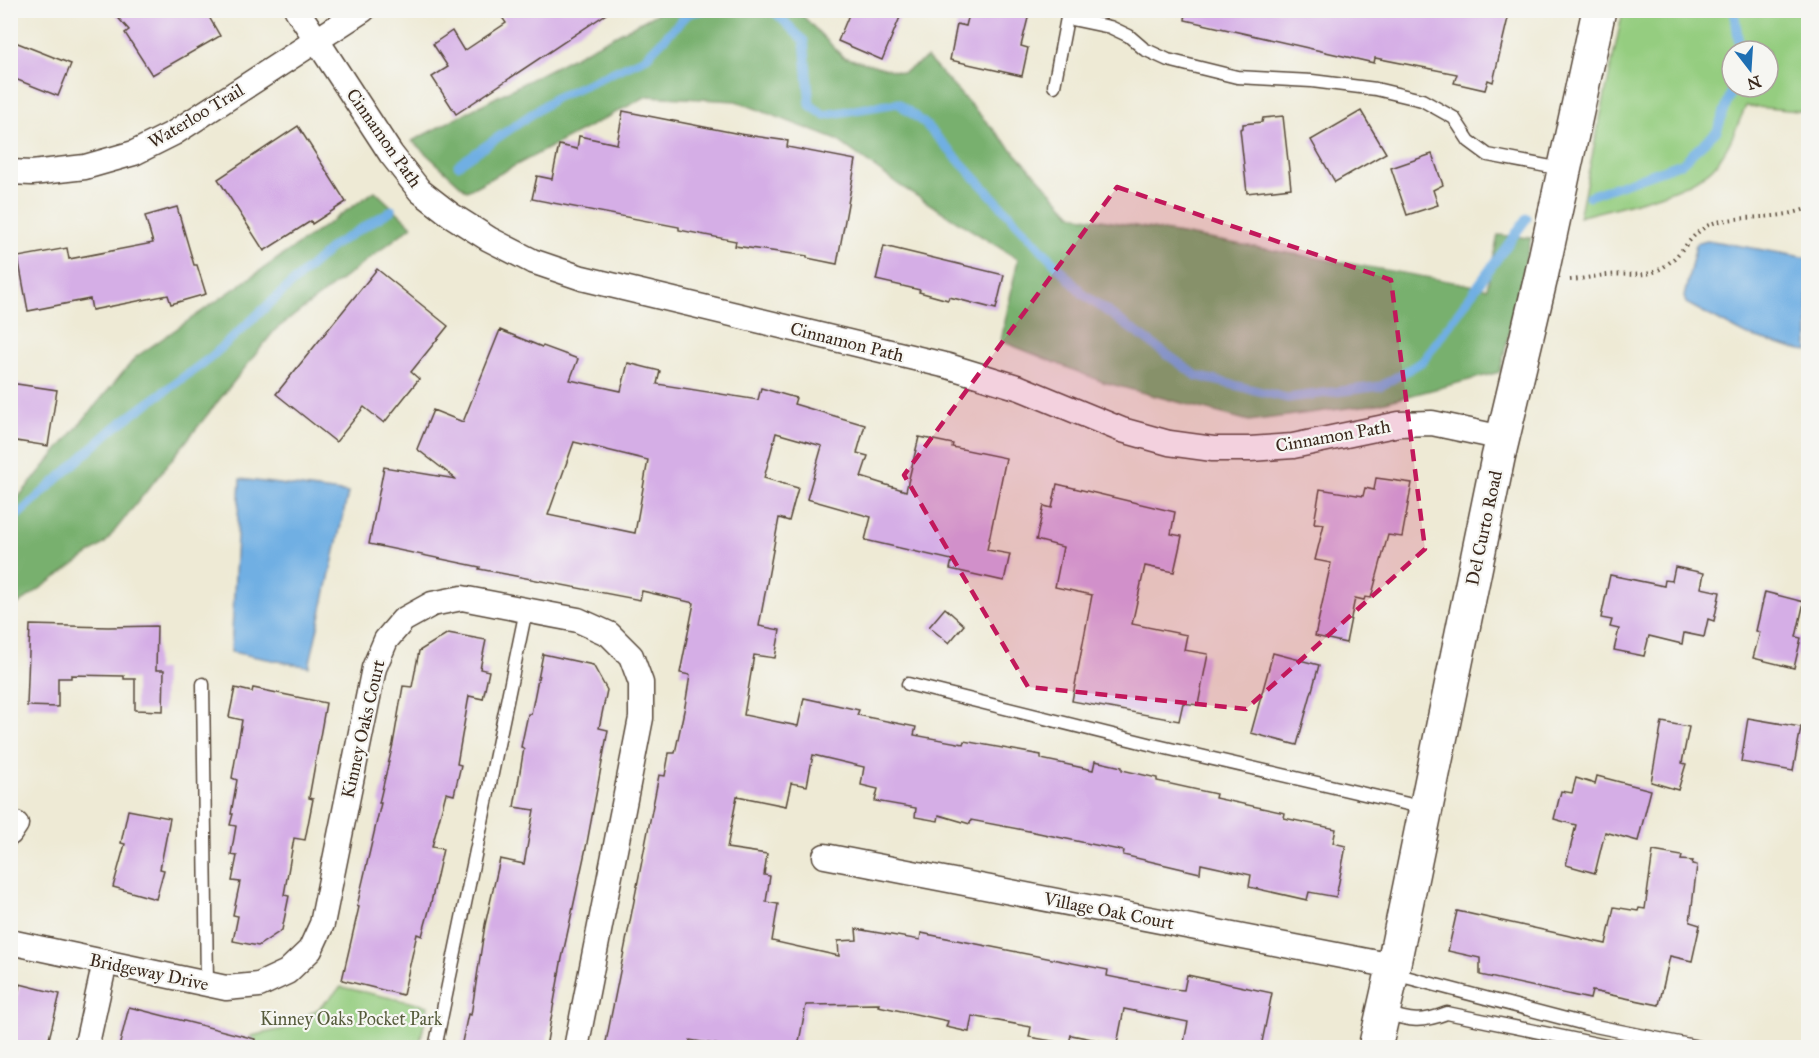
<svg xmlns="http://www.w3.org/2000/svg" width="1819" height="1058" font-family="'IM FELL Great Primer',serif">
	<rect width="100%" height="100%" fill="#f6f6f2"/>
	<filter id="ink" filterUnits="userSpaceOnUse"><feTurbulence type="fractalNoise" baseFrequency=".0167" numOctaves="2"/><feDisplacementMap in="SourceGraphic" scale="12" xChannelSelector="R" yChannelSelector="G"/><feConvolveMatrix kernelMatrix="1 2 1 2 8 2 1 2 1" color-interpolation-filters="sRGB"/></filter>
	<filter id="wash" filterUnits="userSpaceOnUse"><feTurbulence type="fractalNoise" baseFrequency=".008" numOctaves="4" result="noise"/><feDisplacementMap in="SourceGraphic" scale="24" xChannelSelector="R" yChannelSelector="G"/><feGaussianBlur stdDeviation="1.35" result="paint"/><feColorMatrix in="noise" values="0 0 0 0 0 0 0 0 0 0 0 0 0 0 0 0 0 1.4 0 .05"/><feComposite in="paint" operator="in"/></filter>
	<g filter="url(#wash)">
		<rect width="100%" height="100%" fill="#eeead5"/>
		<!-- green -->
		<g fill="#95cd80" stroke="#687c4f" stroke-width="1.5" fill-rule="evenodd">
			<path d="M1623,11h185v101l-62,-6c-9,19 -16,41 -30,58 -22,28 -102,43 -137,53zM1732,51h36v36h-36z"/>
			<path d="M341,987l87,19 -9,41 -171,1 3,-12 32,-7 35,-20z"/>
		</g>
		<!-- forest -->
		<g fill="#78b06e" stroke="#5a6d46" stroke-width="1.5">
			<path d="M662,11h136l45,46 60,16 24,-15 146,157 414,73 11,-53 33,3 -31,134 -122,32 -129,17 -146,-39 -102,-41 17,-82 -119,-74 -62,-45 -101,-39 -89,-5 -180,95 -55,-50z"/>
			<path d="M375,191l37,35 -137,104 -170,213 -94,66v-103l125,-149z"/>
		</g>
		<!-- water -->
		<g fill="#70afe3" stroke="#566c80" stroke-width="1.5">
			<path d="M1707,240l101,18v93l-14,-2 -48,-14 -60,-32 -2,-6 12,-52 3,-3z"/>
			<path d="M240,479l108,14 -39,174 -78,-15z"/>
		</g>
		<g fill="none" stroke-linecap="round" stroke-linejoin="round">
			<!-- stream -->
			<g stroke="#70afe3" stroke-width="9">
				<path d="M773,10l31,31 6,64 14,10 74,-12 27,21 158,170 114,82 90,22 94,-12 42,-25 104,-143"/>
				<path d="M1734,10l6,41"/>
				<path d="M458,165l97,-67 90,-40 44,-45 14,-3"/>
				<path d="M1589,196l93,-33 35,-32 16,-44"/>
				<path d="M10,522l104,-94 96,-70 124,-113 58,-35"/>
			</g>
		</g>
		<g id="blocks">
			<!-- building -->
			<g fill="#d5aee6" fill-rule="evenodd">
				<path d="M111,10h94l15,26 -68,39 -27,-42 4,-3z"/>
				<path d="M497,10h115l-156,104 -24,-37 16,-10 -15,-23 19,-13 12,20 42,-28z"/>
				<path d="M851,10h52l-21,50 -44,-19z"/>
				<path d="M970,10h60l-9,36 7,2 -6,28 -72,-16 7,-36 9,2z"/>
				<path d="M1186,10h289l33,8 -15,64 -5,-2 -3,10 -31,-7 3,-9 -82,-16 -1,5 -189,-43z"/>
				<path d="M10,40l61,24 -13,32 -48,-19z"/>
				<path d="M623,111l117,23 48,7 -1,6 69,13 -19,104 -30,-6v-2l-72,-10 1,-5 -57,-11v-3l-147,-28 5,-23 15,3 7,-34 18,4 2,-13 38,8z"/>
				<path d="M1361,111l25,42 -51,29 -24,-42z"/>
				<path d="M1283,116l8,72 -44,5 -7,-64 3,-1v-4l19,-2 1,-4z"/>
				<path d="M298,126l48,76 -34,22 -1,-3 -47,30 -46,-72z"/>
				<path d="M1432,154l11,31 -10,5 5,15 -31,10 -16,-47z"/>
				<path d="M177,207l17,58h3l9,29 -35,10 -3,-9 -76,15 -2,-11 -62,12 -10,-54 49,-9 2,11 84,-16 -8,-27z"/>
				<path d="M884,246l120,29 -8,34 -47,-12 -1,3 -29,-8 1,-2 -44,-10z"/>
				<path d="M377,269l71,57 -37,46 8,7 -35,44 -20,-16 -28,35 -60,-48z"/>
				<path d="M500,330l42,17 1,-1 35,13 -8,21 51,11 7,-28 32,8 -3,13 101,16 3,-12 35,10 -2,6 71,21 -8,28 11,3 -7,21 45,14 13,-54 34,7 -1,3 54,11 -19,92 23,4 -6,27 -54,-12 2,-9 -87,-20 6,-23 -64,-18 15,-53 -46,-13 -12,45 34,10 -9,33 -10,-3 -20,108 21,4 -5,28 -21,-3 -10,60 54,11 6,-28 55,12 -2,5 59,12 -2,8 49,9 1,-3 77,14v4l52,11 2,-9 27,6v3l35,8v3l59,13 -1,4 70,15 -1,5 52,11 -3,14 13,3 -10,51 -27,-5 -2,8 -58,-13 2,-12 -50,-11 -1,9 -77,-18 1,-4 -90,-19 -63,-12 -1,4 -31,-9 -1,6 -23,-4 1,-9 -41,-7 3,-12 -17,-4 3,-18 -51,-12 -6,31 -16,-3 -5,23 -49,-10 -10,52 40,6 -3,21 6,1 -4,26 12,2 -6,37 67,15 -1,-15 19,-1 -1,-11 64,11 1,-7 187,37 -1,6 65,13 12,1 3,-15 85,18 -11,54h-78l5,-25 -64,-13 -7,35 -46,-9 -2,9 -40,-7 2,-10 -59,-11 -3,16 -23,-5 2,-6 -70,-15 1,-2 -73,1 -8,42h-66l-42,-7 -2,7h-83l54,-272 6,1 4,-23h6l10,-47 5,-31 -10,-2 14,-70 -52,-12 -2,9 -161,-31 1,-2 -111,-23 15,-77 72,12 -39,-30 16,-39 30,12zM574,442l74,18 -13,73 -87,-18z"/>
				<path d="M10,383l47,7 -9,56 -38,-6z"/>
				<path d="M1376,478l36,5 -10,54 -14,-2 -17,63 -6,-1 -1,3 -9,-2 -9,45 -31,-7 16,-73 -16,-3 9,-36 -10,-1 6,-34 43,7 2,-8 9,2z"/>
				<path d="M1057,484l118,28 -4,22 11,2 -8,36 -29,-6 -13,58 55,11 -3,15 24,4 -10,51 -15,-2 -4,18 -107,-20 20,-106 -37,-8 8,-40 -27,-7 8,-34 8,2z"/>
				<path d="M1675,567l29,6 -3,15 19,4 -6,29 -6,-2 -4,18 -20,-4 -2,11 -33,-8 -5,20 -30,-6 5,-21 -9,-2 2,-7 -11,-2 9,-43 54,11 1,-6 7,1z"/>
				<path d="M1765,592l39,10 -8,35 5,1 -7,30 -41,-10 7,-26 -4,-1z"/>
				<path d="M945,608l19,17 -15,18 -20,-16z"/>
				<path d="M30,625l78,2 49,-1 -1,44h8l-1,41 -28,-1v-31h-11v-3l-53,-1v3h-13v29l-31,-1z"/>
				<path d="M448,633l38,7 -6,29 9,2 -6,28 -14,-3 -12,68 4,1 -7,30 -8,-2 -14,54 11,2 -13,58 -8,29 -5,-2 -14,61 -61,-15 17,-73 -2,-1 24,-103h-2l14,-59 10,-58 9,1 7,-36z"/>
				<path d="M1273,653l46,12 -22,80 -46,-12z"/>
				<path d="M543,654l50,11 14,25 -8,38 9,2 -21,113 -26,120 -15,84h-85l7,-33 3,1 14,-90 15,-66 24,5 10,-54 -20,-3 10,-59 -3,-1 7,-33h3z"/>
				<path d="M235,688l17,4 1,-4 73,15 -17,95 4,1 -8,41 -11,-2 -10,57 5,1 -7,34 -24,16 -25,-5 5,-25 -5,-1 7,-33 -8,-1 5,-25 -6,-1 5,-29 -6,-1 3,-11h-2l6,-34 -5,-2 10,-58 -13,-3z"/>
				<path d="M1748,718l53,9 -8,44 -52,-9z"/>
				<path d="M1662,722l27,5 -7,36 4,1 -8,26 -27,-8z"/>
				<path d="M1597,776l54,14 -13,51 -33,-9 -10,41 -29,-8 10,-40 -22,-6 7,-28 11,2 4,-15 19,6z"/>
				<path d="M128,810l42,8 -10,51 4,1 -8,29 -43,-12 12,-43 -4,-1z"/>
				<path d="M1653,851l29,5 -1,4 12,1 -1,3 5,1 -7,57 10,3 -8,36 -22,-5 -11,49 -67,-14 -2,8 -110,-24v-17l-32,-7 9,-40 149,33 8,-37 24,4 1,-3 6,1z"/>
				<path d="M20,984l40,10 -13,53h-37v-22z"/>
				<path d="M129,1007l126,32 -1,8h-135z"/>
			</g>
		</g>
	</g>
	<g filter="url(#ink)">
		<use href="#blocks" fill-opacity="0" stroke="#564739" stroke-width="1.5"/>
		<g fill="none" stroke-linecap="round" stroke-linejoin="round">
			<!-- lane casing -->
			<g stroke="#564739" stroke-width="15">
				<g id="lane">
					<path d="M1069,10l-2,8 43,9 19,9 15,13 24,11 69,17 75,4 64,8 46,11 32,18 15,23 19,14 74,14"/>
					<path d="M1054,86l13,-68"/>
					<path d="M203,684l4,300"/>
					<path d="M908,684l245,61 272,63"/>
					<path d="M1394,974l191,50 119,24"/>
					<path d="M1385,1013c26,8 36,10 62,0l169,35"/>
					<path d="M435,1048l91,-438"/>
				</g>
			</g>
			<!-- street casing -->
			<g stroke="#564739" stroke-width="27">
				<g id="street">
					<path d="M297,10l94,144 29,37 31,24 38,24 43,22 50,17 366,88 72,22 102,42 47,13 44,6h37l43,-3 106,-22 33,-1 71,15"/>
					<path d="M10,172l22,1 53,-6 49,-14 40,-20 189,-123"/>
					<path d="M10,833l6,-9"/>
					<path d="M825,856l568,110"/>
					<path d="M10,942l216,46 33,-3 28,-13 23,-22 12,-26 52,-256 12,-28 17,-20 29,-16 30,-6 116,22 31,14 22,22 10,27v35l-65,330"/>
					<path d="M86,1048l19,-86"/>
				</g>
			</g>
			<!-- secondary casing -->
			<g stroke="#564739" stroke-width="36">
				<path id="secondary" d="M1375,1048l17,-75 106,-515 43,-181 58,-267"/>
			</g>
			<!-- path -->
			<path stroke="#564739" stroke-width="4" stroke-dasharray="1.5 4.5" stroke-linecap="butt" d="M1570,280c13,-1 25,-4 37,-5 20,-2 41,4 58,-9 19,-13 28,-38 52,-44 30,-7 63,-2 91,-14"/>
			<!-- lane -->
			<use href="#lane" stroke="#fff" stroke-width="12"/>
			<!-- street -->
			<use href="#street" stroke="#fff" stroke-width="24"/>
			<!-- secondary -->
			<use href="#secondary" stroke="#fff" stroke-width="33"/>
		</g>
	</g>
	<!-- marked area -->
	<path fill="#c2185b" fill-opacity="0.2" stroke="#c2185b" stroke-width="4.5" stroke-dasharray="12 8" stroke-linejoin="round" d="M1117,187l274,93 34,269 -179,160 -218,-22 -124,-212z"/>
	<g text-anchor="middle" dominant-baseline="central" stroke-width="4.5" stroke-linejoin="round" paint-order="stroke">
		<!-- street labels -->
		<g font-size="18" fill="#3b2a1e" stroke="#f6f6f2">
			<text transform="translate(196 116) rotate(-31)">Waterloo Trail</text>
			<text transform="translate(384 138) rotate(55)">Cinnamon Path</text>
			<text transform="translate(847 342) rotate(14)">Cinnamon Path</text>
			<text transform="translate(1333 436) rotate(-10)">Cinnamon Path</text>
			<text transform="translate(1484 528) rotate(-78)">Del Curto Road</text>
			<text transform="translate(363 729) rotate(-77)">Kinney Oaks Court</text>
			<text transform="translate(1109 911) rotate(11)">Village Oak Court</text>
			<text transform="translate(149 972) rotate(12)">Bridgeway Drive</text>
		</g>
		<!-- park labels -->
		<g font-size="18" fill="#565b3b" stroke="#f6f6f2">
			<text x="351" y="1019">Kinney Oaks Pocket Park</text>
		</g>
	</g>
	<!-- margin -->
	<rect width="1819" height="1058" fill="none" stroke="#f6f6f2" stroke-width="36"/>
	<!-- north arrow -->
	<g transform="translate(1750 69) rotate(163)"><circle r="28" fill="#f6f6f2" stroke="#aba49d" stroke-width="1.5"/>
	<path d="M0-4.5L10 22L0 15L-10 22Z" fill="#1f6fb2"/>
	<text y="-9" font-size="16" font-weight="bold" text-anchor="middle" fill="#3b2a1e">N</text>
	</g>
</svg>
